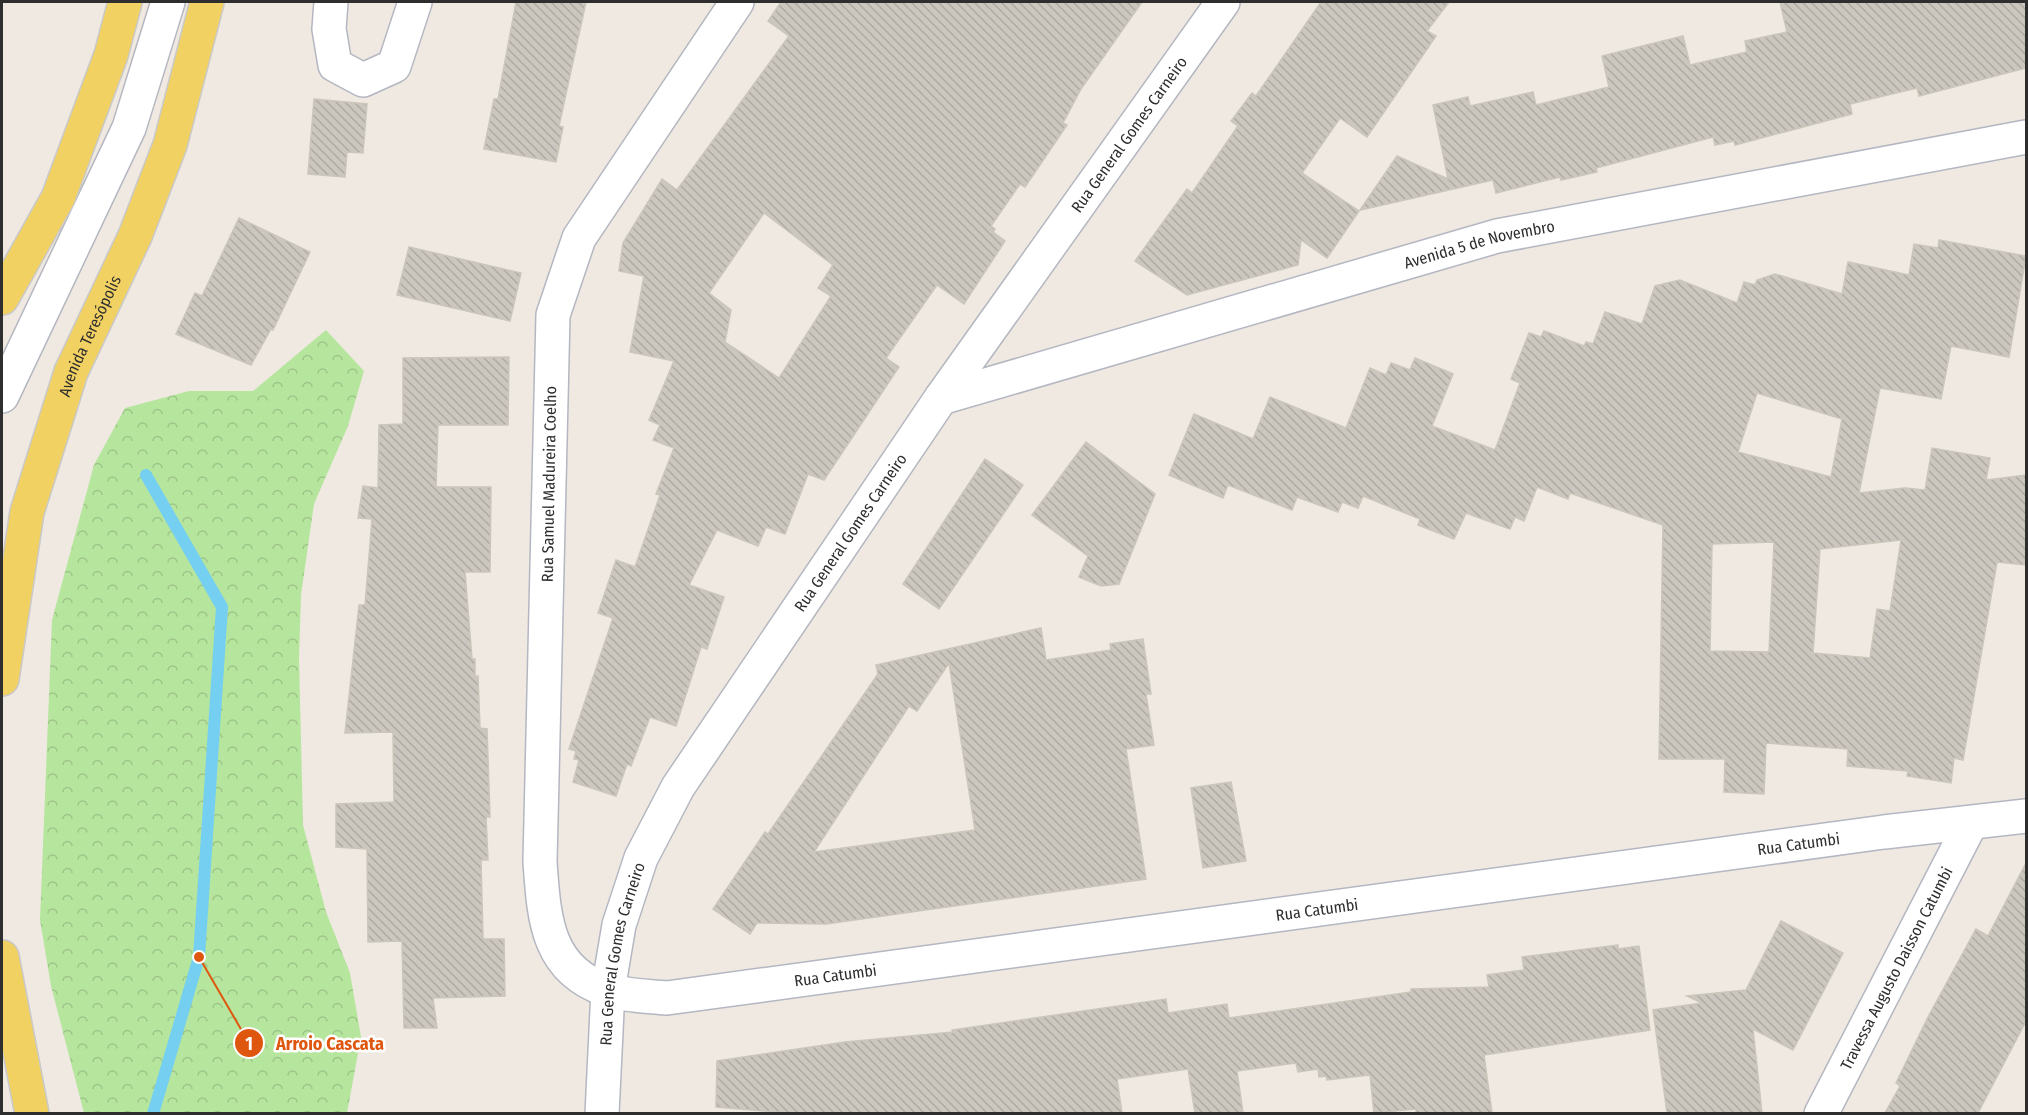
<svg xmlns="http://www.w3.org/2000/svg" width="2028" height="1115" font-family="'Fira Sans Condensed',sans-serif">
	<defs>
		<pattern id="forest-crowns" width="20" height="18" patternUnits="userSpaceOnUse" patternTransform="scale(1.5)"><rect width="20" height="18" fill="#b6e59e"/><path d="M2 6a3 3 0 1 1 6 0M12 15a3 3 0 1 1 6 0" fill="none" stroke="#9dc588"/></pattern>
		<pattern id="building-back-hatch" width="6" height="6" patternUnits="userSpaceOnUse" patternTransform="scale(1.5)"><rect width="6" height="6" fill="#cbc7bf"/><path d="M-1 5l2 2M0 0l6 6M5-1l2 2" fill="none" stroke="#afaba4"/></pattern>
	</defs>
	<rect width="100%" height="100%" fill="#efe9e1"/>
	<!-- forest -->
	<path fill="url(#forest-crowns)" d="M326,330l38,41 -16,55 -34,78 -13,91 -2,63 4,167 23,87 24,61 11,64 -14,76h-263l-33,-127 -11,-66 12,-300 42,-155 31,-57 64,-17h64z"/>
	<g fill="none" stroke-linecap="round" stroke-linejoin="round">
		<!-- stream -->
		<path stroke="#75cff0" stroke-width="12" d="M146,475l76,132 -23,350 -46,157"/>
	</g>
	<!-- building -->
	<g fill="url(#building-back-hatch)" stroke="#cbc5ba" stroke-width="1.5" fill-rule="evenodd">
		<path d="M516,2h70l-27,124 4,1 -7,35 -72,-13 10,-50h4z"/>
		<path d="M781,2h361l-61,87 -18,34 4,2 -42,62 -5,-3 -29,42 4,3 -2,3 12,9 -41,63 -27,-19 -51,73 13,9 -75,113 -16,-6 -23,60 -19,-7 -8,19 -41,-16 -28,55 35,12 -17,52 -6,-2 -25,79 -26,-9 -19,49 -4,-2 -11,32 -43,-14 6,-22 -5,-1 2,-8 -7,-2 44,-131 -15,-5 18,-53 19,7 25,-72 -4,-1 18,-46 -21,-8 7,-15 -11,-5 25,-59 -44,-9 14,-76 -25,-5 4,-28 39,-64 15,11 112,-154 -21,-15zM764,213l69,52 -15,23 13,8 -52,82 -54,-36 6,-32 -22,-17z"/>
		<path d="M1321,2h128l-22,29 9,5 -69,101 -27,-19 -38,55 57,38 -32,47 -26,-18 -3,25 -111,30 -52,-34 52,-72 5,4 46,-67 -7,-5 21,-28 4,3z"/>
		<path d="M1780,2h246v66l-107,28 -2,-8 -67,16 2,10 -117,31 -1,-4 -19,4 -2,-8 -117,31 1,4 -36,8 -1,-3 -64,16 -3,-13 -133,30 37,-54 51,23 -15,-74 35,-8 2,9 63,-14 3,13 73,-18 -7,-31 81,-20 7,29 57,-13 -2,-11 42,-9z"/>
		<path d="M314,99l53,5 -4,49 -16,-1 -2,25 -37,-3z"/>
		<path d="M239,218l71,34 -37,78 -2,-1 -20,36 -75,-31 19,-41 7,3z"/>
		<path d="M1939,240l87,16 -17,101 -58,-11 -10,53 -61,-11 -21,105 46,-5 20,2 7,-42 58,10 -4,22 40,-5v90l-29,-3 -34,198 -9,-2 -3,25 -44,-7 1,-5 -61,-5 1,-17 -82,-6 -2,51 -40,-2 1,-33h-66l4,-234 -93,-32 -2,6 -31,-12 -13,34 -9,-4 -5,12 -44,-16 -12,26 -36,-14 2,-6 -57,-23 -5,12 -16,-6 -4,10 -41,-15 -5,13 -64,-25 -5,13 -54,-23 25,-61 59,25 17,-42 76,31 24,-60 16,7 5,-12 19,7 5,-12 38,16 -21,52 63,24 25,-67 -9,-4 18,-46 12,4 3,-6 40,15 2,-4 7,2 12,-32 37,12 13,-38 25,-6 57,23 7,-21 11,3 2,-5 18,-6 67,20 6,-32 61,13 5,-31 24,4zM1757,393l85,26 -11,58 -93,-25zM1901,540l-11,71 -13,-2 -7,49 -57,-5 7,-104zM1774,542l-5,110 -59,-1 2,-107z"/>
		<path d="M409,247l112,26 -11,48 -113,-26z"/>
		<path d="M509,357l-1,68h-70l-2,62h55l-1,85h-25l7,87h3v18l3,-1 2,52 7,1 3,88h-4l2,43h-7l2,79h21l1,57 -72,2 4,30h-33l-2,-87 -34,1 -1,-93 -31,-2v-43l58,-2 -1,-70 -48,1 14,-128h6l7,-86 -14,-1 5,-32 15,2 1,-63 24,-1v-66z"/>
		<path d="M1086,442l69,52 -36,90 -18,2 -22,-9 9,-21 -56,-41z"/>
		<path d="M985,459l38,26 -84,124 -36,-25z"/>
		<path d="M1041,628l5,32 65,-10 -1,-6 33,-5 8,55h-5l8,51 -28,4 20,130 -320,45 -69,-1 -7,11 -37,-25 52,-77 3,2 110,-160 -2,-9zM949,663l26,167 -161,22 95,-146 8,5z"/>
		<path d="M1231,782l15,79 -43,7 -12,-80z"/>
		<path d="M2026,863v158l-48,92h-93l15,-27 -4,-3 31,-64 49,-90 12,7z"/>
		<path d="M1781,921l62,32 -50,97 -40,-21 9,84h-95l-14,-103 49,-7 -15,-7 59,-6z"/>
		<path d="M1618,945v4l21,-3 11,84 -166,25 8,58h-76v-4l-42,4 -4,-38 -43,5 -1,-4 -7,1 -1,-8 -20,3 -2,-9 -59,8 6,42h-48l-7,-44 -71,10 5,34h-333l-73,-6 1,-46 128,-19 108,-10 -1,-2 214,-31 2,14 59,-9 2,14 182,-26v-3l78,-2 -2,-12 37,-5 -2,-13z"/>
	</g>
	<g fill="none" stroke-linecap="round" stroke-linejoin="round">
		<!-- minor casing -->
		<g stroke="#b4b7c1" stroke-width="36">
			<g id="minor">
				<path d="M331,2l-2,27 6,36 28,15 31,-14 21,-64"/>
				<path id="s1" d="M737,2l-158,236 -26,77 -13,547c4,55 6,108 67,128 18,6 41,6 60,8l1217,-166 142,-16"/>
				<path d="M2,396l127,-268 39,-126"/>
				<path id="s2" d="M941,398l556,-162 529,-99"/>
				<path id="s3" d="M602,1114l6,-124 11,-65 22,-67 37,-71 263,-389 282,-396"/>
				<path id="s4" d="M1821,1114l150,-291"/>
			</g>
		</g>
		<!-- major casing -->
		<g stroke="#c9c9c9" stroke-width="36">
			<g id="major">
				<path d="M2,298l56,-100 53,-143 14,-53"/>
				<path id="s5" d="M2,679l25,-167 44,-140 64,-136 35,-91 37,-143"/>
				<path d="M2,957l30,157"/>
			</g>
		</g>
		<!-- minor -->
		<use href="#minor" stroke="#fff" stroke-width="33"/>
		<!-- major -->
		<use href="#major" stroke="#f2d163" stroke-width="33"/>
	</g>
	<g text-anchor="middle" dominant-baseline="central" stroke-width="5" stroke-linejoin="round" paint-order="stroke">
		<!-- street labels -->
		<g font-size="16" fill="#2e2e2e" stroke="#fff">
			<text stroke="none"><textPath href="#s3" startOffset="1134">Rua General Gomes Carneiro</textPath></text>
			<text stroke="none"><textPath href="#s2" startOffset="560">Avenida 5 de Novembro</textPath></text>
			<text stroke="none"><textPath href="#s5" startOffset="356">Avenida Teresópolis</textPath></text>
			<text transform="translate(549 484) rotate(-89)">Rua Samuel Madureira Coelho</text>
			<text stroke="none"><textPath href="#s3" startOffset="648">Rua General Gomes Carneiro</textPath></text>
			<text stroke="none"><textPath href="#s1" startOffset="2271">Rua Catumbi</textPath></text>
			<text stroke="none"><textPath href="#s1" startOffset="1785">Rua Catumbi</textPath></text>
			<text stroke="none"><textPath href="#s3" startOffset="162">Rua General Gomes Carneiro</textPath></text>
			<text stroke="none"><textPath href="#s4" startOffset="164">Travessa Augusto Daisson Catumbi</textPath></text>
			<text stroke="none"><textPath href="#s1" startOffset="1299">Rua Catumbi</textPath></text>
		</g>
	</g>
	<!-- callouts -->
	<path fill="none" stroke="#df570e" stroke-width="2" d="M199 957L249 1043"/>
	<g fill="#df570e" stroke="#fff" stroke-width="2">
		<circle cx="199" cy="957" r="6"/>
		<circle cx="249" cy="1043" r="15"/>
	</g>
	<g font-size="18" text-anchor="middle" font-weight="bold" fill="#fff">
		<text x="249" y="1050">1</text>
	</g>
	<g font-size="18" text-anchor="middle" font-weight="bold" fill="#df570e" stroke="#fff" stroke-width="5" stroke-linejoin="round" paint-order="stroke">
		<text x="330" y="1050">Arroio Cascata</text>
	</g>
	<!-- border -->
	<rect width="2028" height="1115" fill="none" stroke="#2e2e2e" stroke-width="6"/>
</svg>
